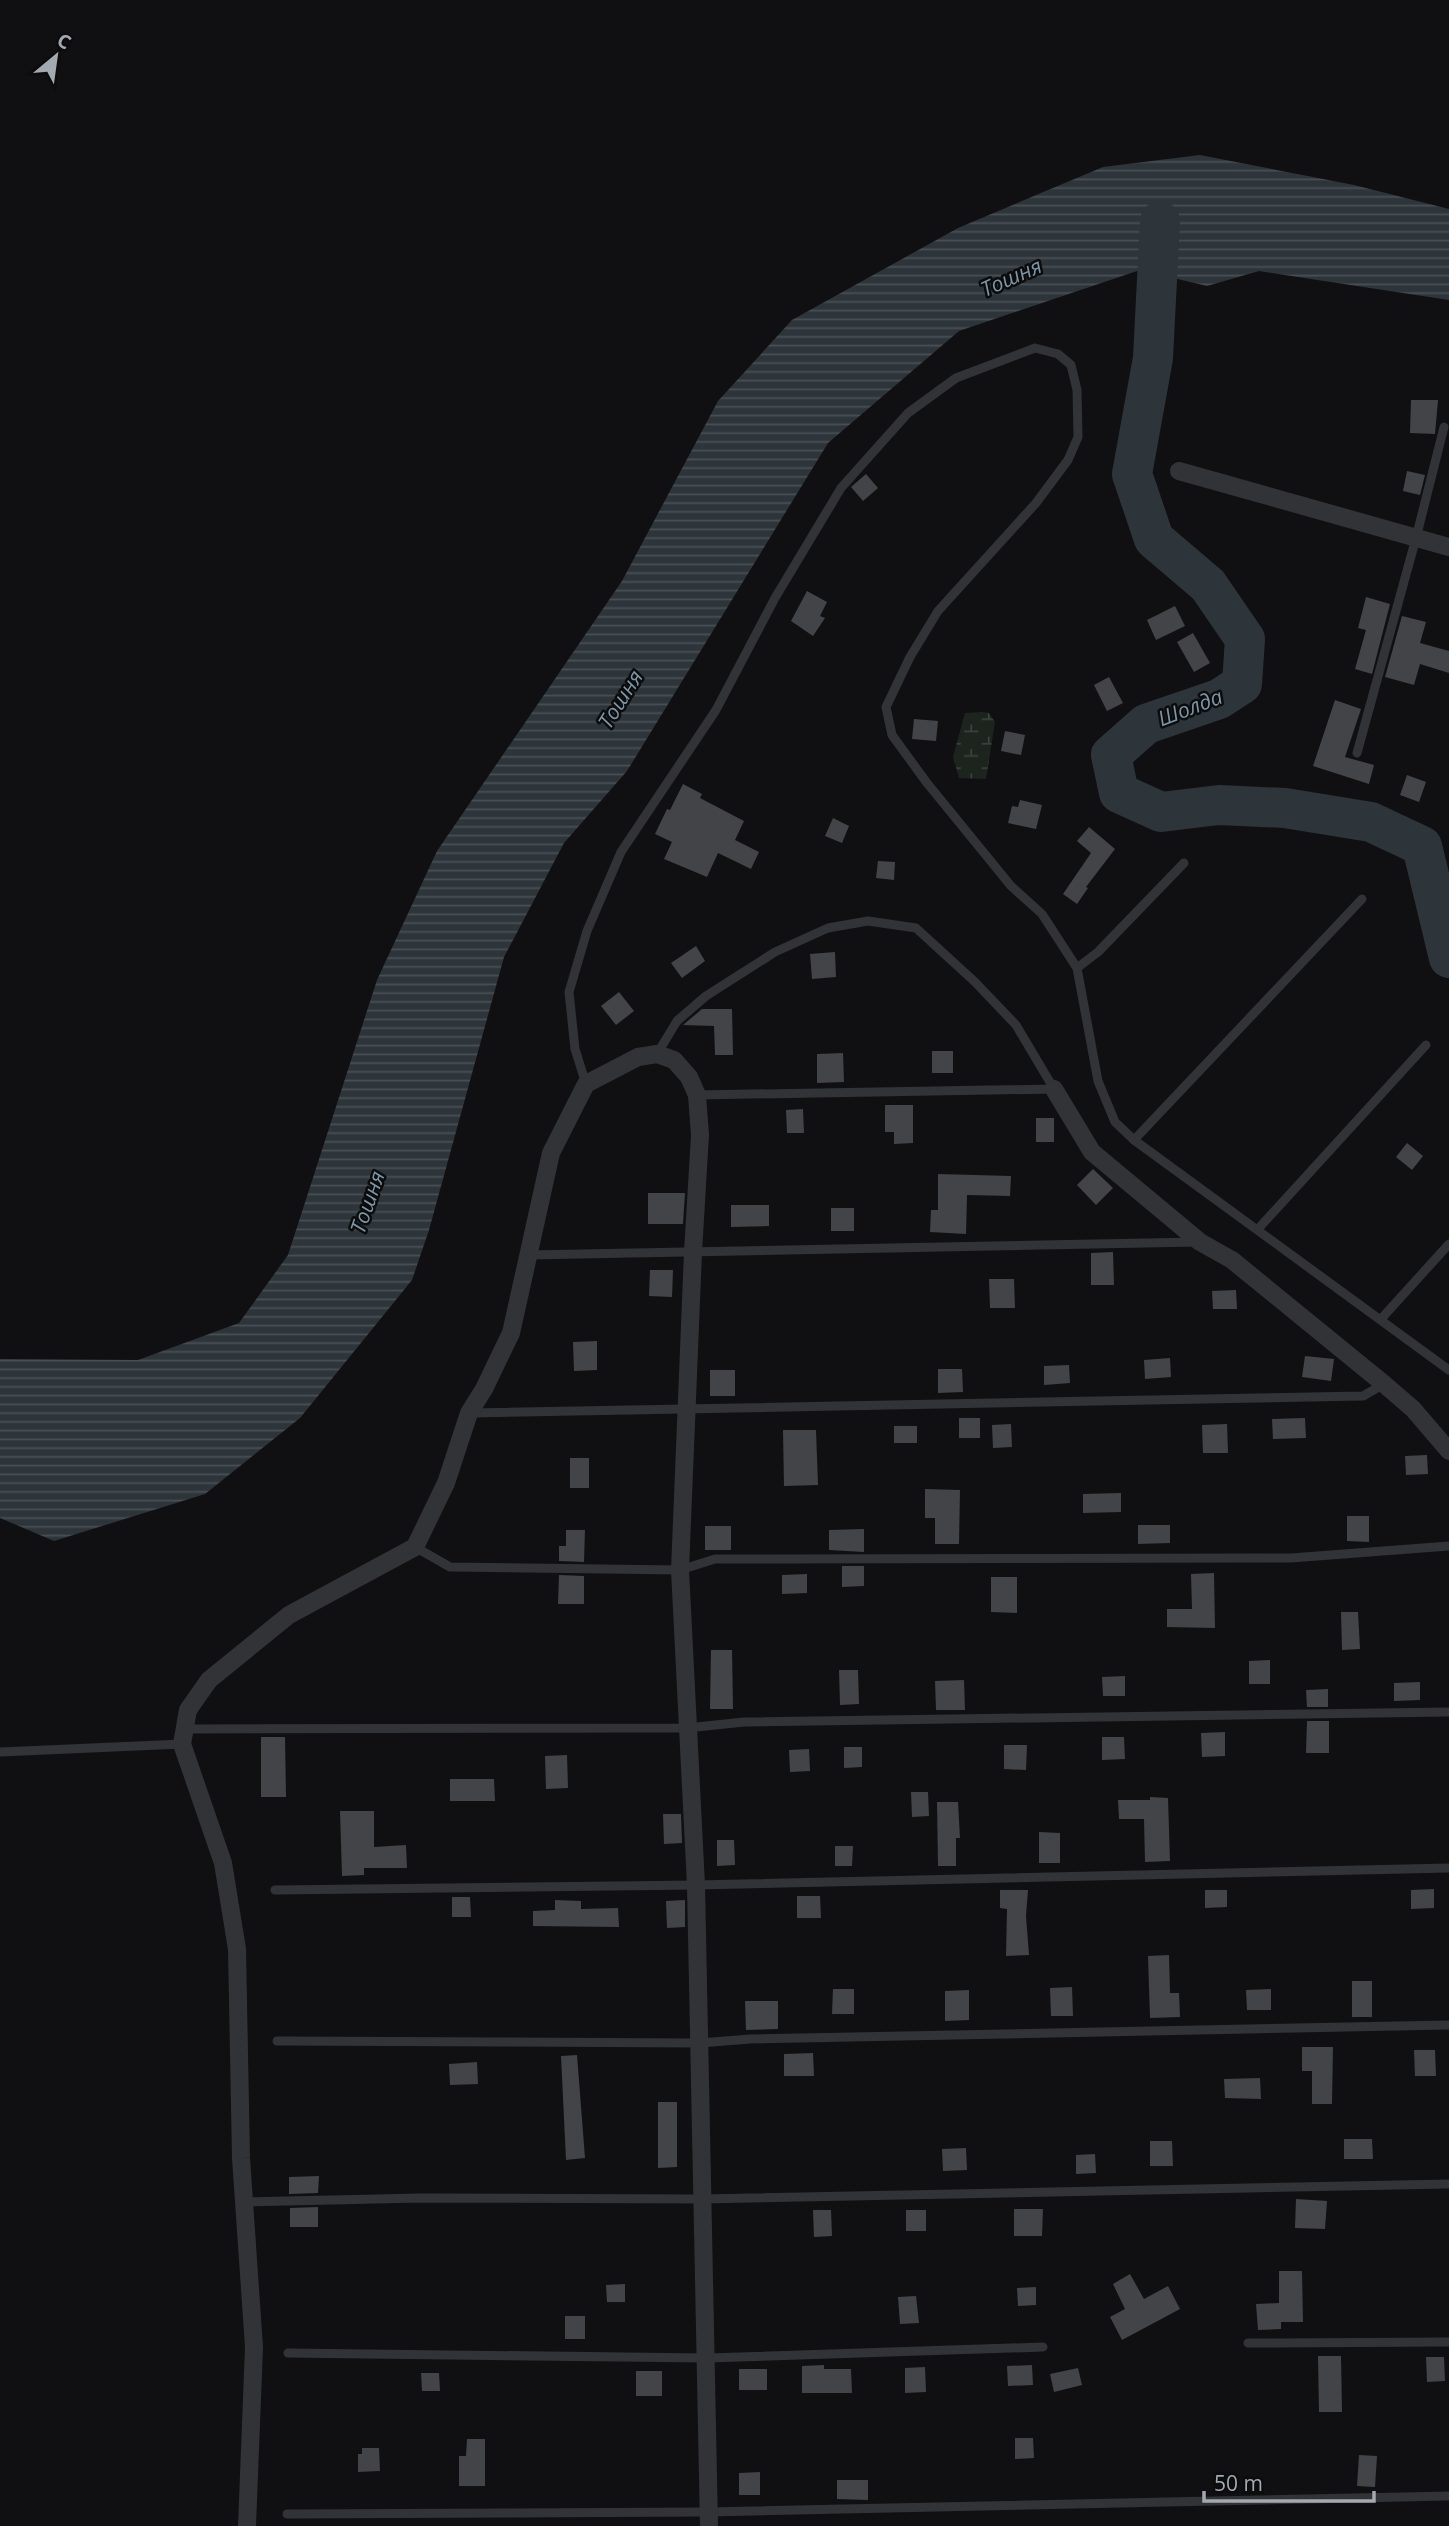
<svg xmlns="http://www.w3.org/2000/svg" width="1449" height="2526" font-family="'Open Sans',sans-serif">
	<defs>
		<pattern id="wetland-marsh" width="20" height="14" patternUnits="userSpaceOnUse" patternTransform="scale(1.75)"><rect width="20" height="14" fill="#1d241e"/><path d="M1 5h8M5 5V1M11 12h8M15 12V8" fill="none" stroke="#3b413c"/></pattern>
		<pattern id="water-rules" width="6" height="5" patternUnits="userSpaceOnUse" patternTransform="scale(1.75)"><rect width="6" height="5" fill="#2e353a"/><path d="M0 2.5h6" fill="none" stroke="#494f54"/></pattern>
	</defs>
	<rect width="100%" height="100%" fill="#101012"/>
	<!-- wetland -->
	<path fill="url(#wetland-marsh)" d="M983,712l6,1 6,9 -9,57 -27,-1 -6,-21 12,-44z"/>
	<!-- water -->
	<path fill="url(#water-rules)" d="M1200,155l154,30 95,24v91l-190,-29 -52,15 -67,-16 -181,61 -131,112 -201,328 -63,72 -60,114 -75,273 -17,50 -112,138 -95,76 -151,47 -54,-23v-159l138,1 101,-37 49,-68 89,-275 60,-129 185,-270 96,-180 74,-81 166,-92 145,-61z"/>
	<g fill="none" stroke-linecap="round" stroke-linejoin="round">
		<!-- river -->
		<path stroke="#2e353a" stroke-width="40" d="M1160,221l-7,137 -21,116 22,65 54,46 37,54 -3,45 -23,15 -73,25 -35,31 8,38 42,19 58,-7 66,3 86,14 51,24 27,112"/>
	</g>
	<!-- building -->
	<g fill="#424447">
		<path d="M1411,400h27l-3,34 -25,-1z"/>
		<path d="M1407,471l18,4 -5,20 -17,-4z"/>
		<path d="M866,474l12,14 -15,13 -12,-14z"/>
		<path d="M807,591l20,11 -7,14 5,2 -12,18 -22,-15z"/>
		<path d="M1366,597l24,7 -18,70 -17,-5 11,-39 -8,-2z"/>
		<path d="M1175,606l10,20 -29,14 -9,-20z"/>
		<path d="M1402,616l24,6 -6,21 29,8v22l-29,-9 -6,21 -29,-8z"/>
		<path d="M1193,633l17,30 -16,9 -17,-30z"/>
		<path d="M1109,677l14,26 -16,8 -13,-26z"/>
		<path d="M1335,700l26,9 -16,48 29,8 -5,19 -56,-18z"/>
		<path d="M914,719l24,2 -2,20 -24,-2z"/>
		<path d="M1005,731l20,4 -4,20 -20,-4z"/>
		<path d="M1407,775l19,7 -7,20 -19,-7z"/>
		<path d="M683,784l19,10 -2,4 44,23 -9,19 24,12 -8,17 -33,-16 -11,24 -43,-18 8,-17 -17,-8 12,-25 3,1z"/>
		<path d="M1020,800l22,5 -6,24 -28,-6 4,-17 6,1z"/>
		<path d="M833,818l16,8 -7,17 -17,-7z"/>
		<path d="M1089,827l26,22 -29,38 2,1 -11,16 -14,-10 28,-41 -14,-12z"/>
		<path d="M878,861l17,1 -1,18 -18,-2z"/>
		<path d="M696,946l9,15 -23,17 -11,-15z"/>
		<path d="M835,952l1,25 -24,2 -2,-25z"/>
		<path d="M619,992l15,19 -18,14 -15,-19z"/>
		<path d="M702,1009h30l1,46h-18l-1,-29 -31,-1z"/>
		<rect x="932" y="1051" width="21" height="22"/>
		<path d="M843,1053l1,29 -27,1v-29z"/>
		<path d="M885,1105h28v38l-19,1v-12h-9z"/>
		<path d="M803,1109l1,24h-17l-1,-23z"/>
		<rect x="1036" y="1118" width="18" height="24"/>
		<path d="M1407,1143l16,13 -11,14 -16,-13z"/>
		<path d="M1093,1169l20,19 -17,17 -19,-20z"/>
		<path d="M938,1174l73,2 -1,20 -43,-1 -1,39 -36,-2 1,-22h7z"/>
		<path d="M648,1193h37l-2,31h-35z"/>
		<path d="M731,1205h38v21l-38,1z"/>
		<rect x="831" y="1208" width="23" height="23"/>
		<path d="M1113,1252l1,33h-23v-32z"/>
		<path d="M650,1270h23l-1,27 -23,-1z"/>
		<path d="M989,1279h25l1,29h-25z"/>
		<path d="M1236,1290l1,19h-24l-1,-18z"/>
		<path d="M597,1341v29l-23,1 -1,-29z"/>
		<path d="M1305,1356l29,3 -3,22 -29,-4z"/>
		<path d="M1170,1358l1,19 -26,2 -1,-19z"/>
		<path d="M1069,1365l1,18 -26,2v-19z"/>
		<path d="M938,1369h24l1,23 -25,1z"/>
		<rect x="710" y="1370" width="25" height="26"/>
		<rect x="959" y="1418" width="21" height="20"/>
		<path d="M1305,1418l1,20 -33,1 -1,-20z"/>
		<path d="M1011,1424l1,23 -19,1 -1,-23z"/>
		<path d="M1227,1424l1,29h-25l-1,-28z"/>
		<rect x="894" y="1426" width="23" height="17"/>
		<path d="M783,1430h33l2,55 -34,1z"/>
		<path d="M1427,1455l1,19 -22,1 -1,-19z"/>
		<rect x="570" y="1458" width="19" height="30"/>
		<path d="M925,1489l35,1 -1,54h-24v-26h-10z"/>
		<path d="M1121,1493v19l-38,1v-19z"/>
		<path d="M1347,1516h22v26l-22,-1z"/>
		<path d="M1138,1525h32v18l-32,1z"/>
		<rect x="705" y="1526" width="26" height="24"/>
		<path d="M864,1529v23l-35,-2v-20z"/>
		<path d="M566,1530h19l-1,32 -25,-1v-15h7z"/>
		<path d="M842,1566h22v20l-22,1z"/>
		<path d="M1214,1573l1,55 -48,-1v-18h25l-1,-35z"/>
		<path d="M807,1574v19l-25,1v-19z"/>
		<path d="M559,1575l25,1v28h-26z"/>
		<path d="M991,1577h26v36l-26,-1z"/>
		<path d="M1341,1612h17l2,37 -18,1z"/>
		<path d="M711,1650h21l1,59h-23z"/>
		<path d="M1270,1660v24h-21v-23z"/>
		<path d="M839,1670h19l1,34 -19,1z"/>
		<path d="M1125,1676v20h-22l-1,-19z"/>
		<path d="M964,1680l1,30h-29l-1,-29z"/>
		<path d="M1420,1682v18l-26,1v-18z"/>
		<path d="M1328,1689v18h-21l-1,-17z"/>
		<path d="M1307,1721h22v32h-23z"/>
		<path d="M1225,1732v24l-23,1 -1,-24z"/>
		<path d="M261,1737h24l1,60h-25z"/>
		<path d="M1102,1737h22l1,22 -23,1z"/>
		<path d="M1004,1745h23l-1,25 -22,-1z"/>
		<path d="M844,1747h18v20l-18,1z"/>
		<path d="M809,1749l1,22 -20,1 -1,-22z"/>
		<path d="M567,1755l1,33 -22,1 -1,-33z"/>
		<path d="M450,1779h44l1,22h-45z"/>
		<path d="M911,1792h17l1,24 -17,1z"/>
		<path d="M1150,1797l18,1 2,63 -25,1 -1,-43h-25l-1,-19h32z"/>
		<path d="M937,1802h21l2,36h-4v28h-18z"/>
		<path d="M340,1811h34v36l32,-2 1,23h-43v7l-22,1z"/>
		<path d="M663,1814h18l1,29 -18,1z"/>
		<path d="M1039,1832l21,1v30h-21z"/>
		<path d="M717,1840h17l1,25 -18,1z"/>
		<path d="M835,1846h18l-1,20h-17z"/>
		<path d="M1434,1889v19l-23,1v-19z"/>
		<path d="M1000,1890h28l-2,26 3,39 -23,1 1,-47 -7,-1z"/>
		<path d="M1205,1890h22v17l-22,1z"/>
		<path d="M797,1896h23l1,22h-24z"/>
		<path d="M452,1897h18l1,20h-19z"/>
		<path d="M555,1900l26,1v8l37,-1 1,19 -86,-1v-15l22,-1z"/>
		<path d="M685,1900v27l-18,1 -1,-27z"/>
		<path d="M1169,1955l1,38h9l1,24 -30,1 -2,-62z"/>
		<rect x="1352" y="1981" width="20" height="36"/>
		<path d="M1072,1987l1,29h-22l-1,-28z"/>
		<path d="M833,1989h21v25h-22z"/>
		<path d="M1271,1989v21h-24l-1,-20z"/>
		<path d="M969,1990v30l-24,1v-30z"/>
		<path d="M745,2001h33v28l-32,1z"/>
		<path d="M1302,2047h31l-1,57h-20v-33h-10z"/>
		<path d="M1414,2050h21l1,26h-21z"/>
		<path d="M813,2053l1,23h-30v-22z"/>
		<path d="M577,2055l8,103 -19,2 -5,-104z"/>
		<path d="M477,2062l1,22 -28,1 -1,-21z"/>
		<path d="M1260,2078l1,21 -36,-1 -1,-19z"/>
		<path d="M658,2102h19v65l-19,1z"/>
		<path d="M1344,2139h28l1,20h-29z"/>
		<path d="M1150,2141h22l1,25h-23z"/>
		<path d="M966,2148l1,22 -24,1 -1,-22z"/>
		<path d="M1095,2154l1,19 -20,1v-19z"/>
		<path d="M319,2176l-1,17 -29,1v-17z"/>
		<path d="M1296,2199l31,2 -2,28 -30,-1z"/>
		<path d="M318,2207v20h-28v-19z"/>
		<path d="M1014,2209h29l-1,27h-28z"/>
		<path d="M813,2210h18l1,26 -18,1z"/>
		<rect x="906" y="2210" width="20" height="21"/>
		<path d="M1279,2271h23l1,51h-22v7l-23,1 -2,-26 23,-1z"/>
		<path d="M1130,2274l14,25 24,-13 12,23 -58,31 -12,-23 15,-8 -12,-25z"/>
		<path d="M625,2284v18h-18l-1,-17z"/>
		<path d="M1036,2287v18l-18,1 -1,-18z"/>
		<path d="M916,2296l3,27 -19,1 -2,-27z"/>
		<rect x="565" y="2316" width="20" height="23"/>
		<path d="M1318,2356h23l1,56h-23z"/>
		<path d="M1426,2357h18l1,24 -18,1z"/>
		<path d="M824,2365v4h27l1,24h-50v-27z"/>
		<path d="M1032,2365l1,20 -25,1 -1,-20z"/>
		<path d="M925,2367l1,25 -21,1v-25z"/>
		<path d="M1078,2368l4,17 -28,7 -4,-18z"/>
		<rect x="739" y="2369" width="28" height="21"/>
		<rect x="636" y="2371" width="26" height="25"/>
		<path d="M421,2373h18l1,18h-18z"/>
		<path d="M1015,2438h18l1,20 -19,1z"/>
		<path d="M467,2439h18v47h-26v-30h7z"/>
		<path d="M362,2448h17l1,23 -22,1v-18h4z"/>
		<path d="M1359,2455l18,1 -2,31 -18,-1z"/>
		<path d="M760,2472v23h-21v-22z"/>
		<path d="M837,2480h31v20l-31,-1z"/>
	</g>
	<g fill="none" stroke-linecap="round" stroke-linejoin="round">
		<!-- lane -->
		<g stroke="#323336" stroke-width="9">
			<path d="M1357,753l59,-215 28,-111"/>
			<path d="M1077,968l21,-16 86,-89"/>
			<path d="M657,1054l20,-33 29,-25 69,-44 53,-24 40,-7 48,7 59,54 41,43 38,64 -357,6"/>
			<path d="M586,1084l-11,-35 -6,-57 18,-61 34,-79 95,-142 59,-112 66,-110 67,-75 48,-35 79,-30 23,6 13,11 6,25 1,47 -10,23 -32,43 -98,108 -28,46 -24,50 6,28 35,48 84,103 31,28 35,54 21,113 17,41 19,18 315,230"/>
			<path d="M1134,1140l228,-241"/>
			<path d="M1258,1229l168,-184"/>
			<path d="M528,1255l670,-13"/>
			<path d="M1381,1319l68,-75"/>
			<path d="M471,1413l892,-17 21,-12"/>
			<path d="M415,1547l35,20 230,3 35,-11 576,-1 158,-12"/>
			<path d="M184,1729l503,-1 57,-6 705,-10"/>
			<path d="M0,1752l182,-8"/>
			<path d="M275,1890l421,-5 753,-17"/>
			<path d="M277,2041l423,2 50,-4 699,-14"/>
			<path d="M244,2202l176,-4 283,1 746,-15"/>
			<path d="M1248,2343l201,-1"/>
			<path d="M288,2353l419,5 336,-11"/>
			<path d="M287,2514l422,-2 740,-16"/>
		</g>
		<!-- street -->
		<g stroke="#323336" stroke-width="18">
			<path d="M1179,471l270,76"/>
			<path d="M1054,1089l38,63 108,90 32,18 152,124 29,25 36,42"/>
			<path d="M247,2526l7,-179 -13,-189 -4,-209 -14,-86 -41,-119 6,-34 21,-30 80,-65 126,-68 31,-64 23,-70 15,-24 27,-56 40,-180 35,-69 52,-27 19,-3 17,6 15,17 8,18 3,40 -7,117 -13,318 16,315 13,641"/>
		</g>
	</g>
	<g text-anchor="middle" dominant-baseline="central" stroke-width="5" stroke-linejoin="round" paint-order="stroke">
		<!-- water labels -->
		<g font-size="21" font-style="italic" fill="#7e95a8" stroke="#0c0c0d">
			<text transform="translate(1011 277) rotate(-24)">Тошня</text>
			<text transform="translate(620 699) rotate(-58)">Тошня</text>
			<text transform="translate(1190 707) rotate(-21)">Шолда</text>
			<text transform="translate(367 1202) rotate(-71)">Тошня</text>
		</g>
	</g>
	<!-- north arrow -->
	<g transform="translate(56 56) rotate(29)" stroke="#0c0c0d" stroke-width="5" paint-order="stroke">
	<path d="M0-5L12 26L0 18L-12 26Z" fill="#a3a8b1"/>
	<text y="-10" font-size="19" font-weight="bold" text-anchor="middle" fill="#a3a8b1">С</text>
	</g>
	<!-- scale -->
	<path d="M1204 2491v10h170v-10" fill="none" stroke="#a3a8b1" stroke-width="3.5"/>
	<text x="1214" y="2491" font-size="21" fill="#a3a8b1" stroke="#0c0c0d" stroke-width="5" paint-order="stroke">50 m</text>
</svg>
